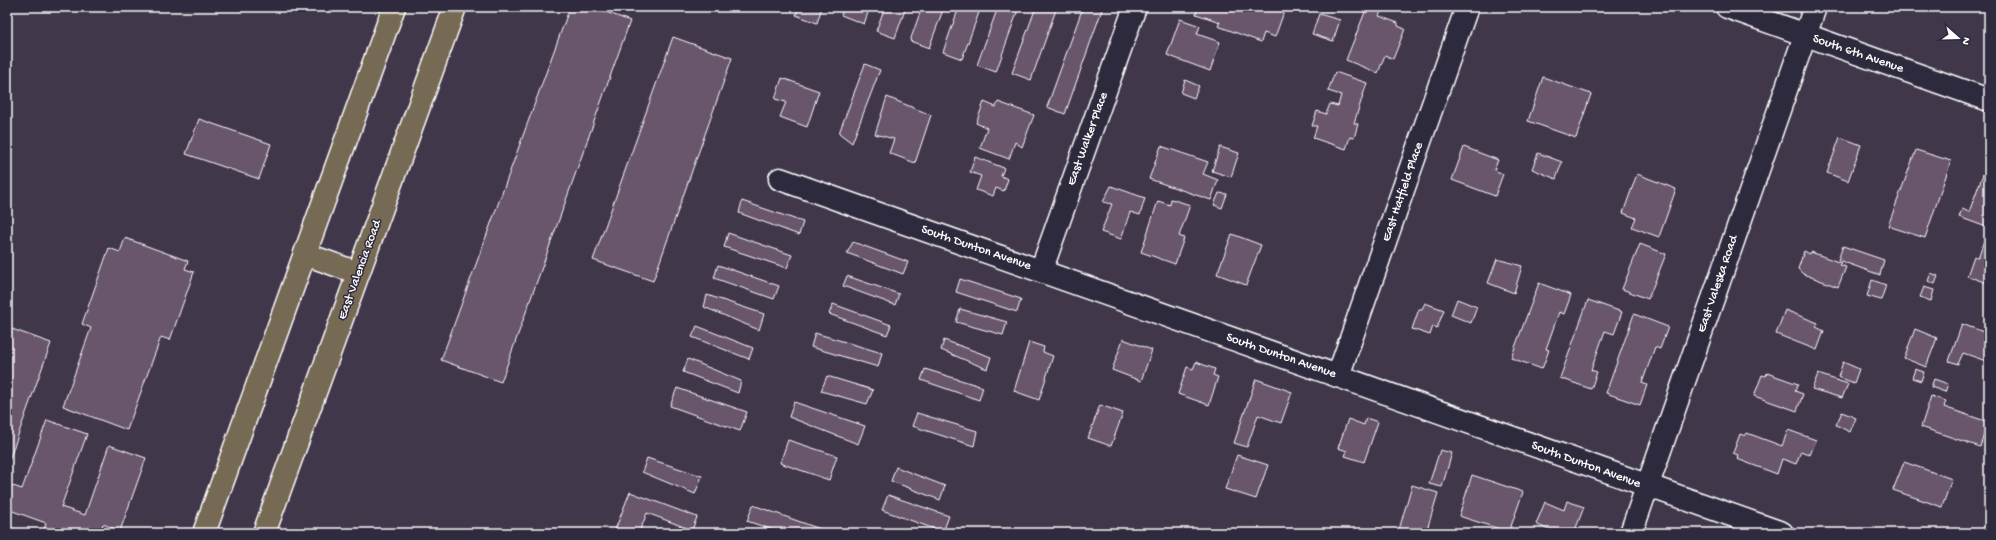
<svg xmlns="http://www.w3.org/2000/svg" width="1996" height="540" font-family="'Gochi Hand',sans-serif">
	<rect width="100%" height="100%" fill="#40374b"/>
	<filter id="ink" filterUnits="userSpaceOnUse"><feTurbulence type="fractalNoise" baseFrequency=".025" numOctaves="2"/><feDisplacementMap in="SourceGraphic" scale="8" xChannelSelector="R" yChannelSelector="G"/><feConvolveMatrix kernelMatrix="1 2 1 2 8 2 1 2 1" color-interpolation-filters="sRGB"/></filter>
	<g filter="url(#ink)">
		<!-- building -->
		<g fill="#69556c" stroke="#fff">
			<path d="M570,7h23l37,14 -129,361 -60,-22z"/>
			<path d="M799,7h23l-5,16 -21,-8z"/>
			<path d="M844,7h26l-6,17 -23,-9z"/>
			<path d="M885,7h21l-11,31 -19,-7z"/>
			<path d="M922,7h22l-15,41 -19,-7z"/>
			<path d="M959,7h22l-19,52 -19,-7z"/>
			<path d="M998,7h21l-23,65 -19,-7z"/>
			<path d="M1036,7h21l-26,73 -19,-7z"/>
			<path d="M1083,7h20l-38,107 -18,-7z"/>
			<path d="M1198,7h71l15,5 -9,25 -11,-4 -3,9 -43,-16 2,-4 -24,-8z"/>
			<path d="M1367,7l15,3 -3,6 19,7v3l7,3 -12,30 -8,-4 -7,18 -32,-13z"/>
			<path d="M1319,14l21,6 -7,21 -21,-7z"/>
			<path d="M1180,19l20,7 -3,8 23,8 -10,29 -43,-16z"/>
			<path d="M673,37l59,21 -79,223 -60,-21z"/>
			<path d="M865,64l15,6 -28,73 -13,-10z"/>
			<path d="M1335,72l32,11 -13,40 4,1 -4,14 -4,-1 -4,12 -33,-11 4,-12h-5l5,-15 9,3 4,-10 8,2 3,-11 -13,-4z"/>
			<path d="M1543,77l48,17 -15,44 -48,-17z"/>
			<path d="M782,78l37,13 -12,36 -27,-10 6,-15 -11,-3z"/>
			<path d="M1185,80l14,6 -5,12 -13,-5z"/>
			<path d="M887,97l44,18 -16,48 -26,-10 5,-14 -19,-5z"/>
			<path d="M984,102l12,5 2,-5 36,13 -12,32 -7,-5 -6,17 -29,-11 7,-20 -11,-5z"/>
			<path d="M199,119l72,25 -12,35 -73,-25z"/>
			<path d="M1840,137l21,8 -13,36 -21,-8z"/>
			<path d="M1161,146l47,16 -5,12 15,6 -7,20 -62,-21z"/>
			<path d="M1220,147l19,6 -8,24 -19,-6z"/>
			<path d="M1464,147l34,13 -4,10 9,4 -8,22 -43,-16z"/>
			<path d="M1916,150l35,11 -26,77 -37,-12z"/>
			<path d="M1538,153l24,9 -6,17 -24,-10z"/>
			<path d="M975,157l29,11 -3,8 7,3 -4,12 -8,-3 -3,8 -17,-6 5,-14 -11,-4z"/>
			<path d="M1637,174l39,15 -17,48 -27,-10 4,-9 -13,-5z"/>
			<path d="M1983,174l6,2v52l-30,-11 3,-8 7,3z"/>
			<path d="M1111,186l34,12 -5,17 -10,-3 -9,27 -20,-7 11,-28 -9,-2z"/>
			<path d="M1219,193l8,1 -5,14 -8,-3z"/>
			<path d="M1171,199l19,6 -11,31 5,2 -9,26 -34,-12 17,-51 12,4z"/>
			<path d="M742,201l61,21 -4,13 -60,-22z"/>
			<path d="M1987,232h2v45l-2,6 -20,-7 7,-20 4,2z"/>
			<path d="M728,233l64,22 -5,13 -63,-21z"/>
			<path d="M1232,234l29,11 -15,40 -29,-11z"/>
			<path d="M125,238l63,23 -3,8 9,3 -24,68 -9,-3 -34,93 -64,-24 28,-78 -9,-4 27,-76 11,4z"/>
			<path d="M853,242l55,20 -5,12 -56,-21z"/>
			<path d="M1640,244l26,10 -18,45 -26,-10z"/>
			<path d="M1843,246l41,14 -4,15 -42,-15z"/>
			<path d="M1804,251l6,3 1,-2 30,11 -2,2 7,2 -8,20 -35,-13 -5,-5z"/>
			<path d="M1497,259l25,7 -8,27 -26,-10z"/>
			<path d="M718,265l61,21 -5,13 -60,-21z"/>
			<path d="M1931,273l7,3 -3,8 -7,-3z"/>
			<path d="M847,276l52,18 -4,11 -52,-19z"/>
			<path d="M960,279l61,20 -4,13 -61,-20z"/>
			<path d="M1872,280l14,5 -5,15 -14,-4z"/>
			<path d="M1539,283l32,12 -7,19 -5,-2 -13,37 3,1 -7,19 -31,-11z"/>
			<path d="M1924,287l10,3 -3,11 -11,-4z"/>
			<path d="M707,295l57,19 -5,16 -55,-23z"/>
			<path d="M1457,299l20,8 -6,16 -20,-8z"/>
			<path d="M1588,300l34,12 -8,22 -9,-3 -14,39 6,2 -6,17 -31,-11z"/>
			<path d="M1425,303l19,7 -7,18 -4,-2 -3,9 -18,-6 7,-20h3z"/>
			<path d="M833,304l58,21 -4,10 -58,-21z"/>
			<path d="M960,309l47,13 -4,13 -47,-13z"/>
			<path d="M1785,310l33,13 -2,4 8,4 -7,19 -41,-16z"/>
			<path d="M1634,314l34,13 -8,22 -5,-2 -13,36 5,2 -7,20 -34,-12z"/>
			<path d="M1962,324l27,10v28l-26,-9 -5,11 -9,-3z"/>
			<path d="M697,326l56,22 -4,11 -57,-22z"/>
			<path d="M12,329l39,14 -44,123v-122z"/>
			<path d="M1915,329l22,9 -11,29 -22,-9z"/>
			<path d="M815,333l67,20 -4,14 -67,-20z"/>
			<path d="M1123,339l29,11 -11,31 -29,-11z"/>
			<path d="M944,340l47,17 -4,12 -46,-19z"/>
			<path d="M1029,342l15,5 -1,5 10,4 -14,44 -25,-9z"/>
			<path d="M688,359l53,22 -3,12 -55,-21z"/>
			<path d="M1196,362l19,7 -2,6 5,2 -9,28 -31,-11 9,-27 6,2z"/>
			<path d="M1843,362l16,7 -5,14 -16,-6z"/>
			<path d="M925,369l58,18 -4,13 -58,-20z"/>
			<path d="M1915,369l9,3 -3,9 -9,-3z"/>
			<path d="M1767,373l31,11 -3,7 8,3 -6,17 -43,-15 8,-21 4,1z"/>
			<path d="M1818,374l30,10 -6,14 -30,-9z"/>
			<path d="M827,376l46,14 -6,14 -46,-13z"/>
			<path d="M1256,379l36,13 -11,31 -23,-8 -11,32 -13,-4z"/>
			<path d="M1934,379l14,5 -3,8 -14,-5z"/>
			<path d="M677,388l70,24 -7,19 -70,-25z"/>
			<path d="M1931,396l15,5 -2,6 44,15 -8,25 -59,-20z"/>
			<path d="M794,402l71,24 -7,18 -69,-27z"/>
			<path d="M1100,405l23,8 -12,33 -23,-8z"/>
			<path d="M1842,412l14,6 -6,14 -14,-7z"/>
			<path d="M917,413l60,18 -3,15 -62,-20z"/>
			<path d="M1366,418l12,4 -14,40 -19,-6 2,-5 -9,-3 10,-29 16,6z"/>
			<path d="M47,420l40,14 -26,73 24,8 24,-70 37,13 -26,73 -17,-7 -3,9h-57l3,-10 -39,-14v-25l15,5z"/>
			<path d="M1788,430l28,10 -6,15 -9,-4 -5,13 -14,-5 -5,15 -40,-15 1,-4 -5,-2 7,-19 5,2 2,-3 35,13z"/>
			<path d="M788,440l49,16 -8,24 -49,-17z"/>
			<path d="M1440,450l12,3 -10,34 -13,-3z"/>
			<path d="M1237,455l31,10 -12,34 -31,-10z"/>
			<path d="M647,458l55,18 -7,18 -53,-22z"/>
			<path d="M1904,462l48,17 -10,28 -49,-17z"/>
			<path d="M896,467l49,19 -5,14 -49,-19z"/>
			<path d="M1472,475l51,17 -14,40 -50,-16z"/>
			<path d="M1412,485l26,8 -12,40h-28z"/>
			<path d="M630,492l67,25 -5,13 -45,-17 -8,20h-16l-8,-3z"/>
			<path d="M888,495l61,21 -6,16 -61,-22z"/>
			<path d="M1567,501l17,6 -10,26h-19l-19,-9 9,-22 19,8z"/>
			<path d="M753,505l70,25 -2,3h-39l-35,-12z"/>
		</g>
		<g fill="none" stroke-linecap="round" stroke-linejoin="round">
			<!-- street casing -->
			<g stroke="#fff" stroke-width="25">
				<g id="street">
					<path d="M780,179l1002,354"/>
					<path d="M1041,271l94,-264"/>
					<path d="M1338,376l129,-369"/>
					<path d="M1631,533l184,-526"/>
				</g>
			</g>
			<!-- secondary casing -->
			<g stroke="#fff" stroke-width="25">
				<path id="secondary" d="M1727,7l262,93"/>
			</g>
			<!-- primary casing -->
			<g stroke="#fff" stroke-width="25">
				<g id="primary">
					<path d="M305,254l53,19"/>
					<path d="M204,533l190,-526"/>
					<path d="M264,533l191,-526"/>
				</g>
			</g>
			<!-- street -->
			<use href="#street" stroke="#2f2a3d" stroke-width="22"/>
			<!-- secondary -->
			<use href="#secondary" stroke="#2f2a3d" stroke-width="22"/>
			<!-- primary -->
			<use href="#primary" stroke="#776a54" stroke-width="22"/>
		</g>
	</g>
	<g text-anchor="middle" dominant-baseline="central" stroke-width="3" stroke-linejoin="round" paint-order="stroke">
		<!-- street labels -->
		<g font-size="13" fill="#fff" stroke="#2f2a3d">
			<text transform="translate(1858 54) rotate(19)">South 6th Avenue</text>
			<text transform="translate(1088 139) rotate(-70)">East Walker Place</text>
			<text transform="translate(1403 192) rotate(-71)">East Hatfield Place</text>
			<text transform="translate(976 248) rotate(19)">South Dunton Avenue</text>
			<text transform="translate(360 270) rotate(-70)">East Valencia Road</text>
			<text transform="translate(1718 284) rotate(-71)">East Valeska Road</text>
			<text transform="translate(1281 356) rotate(19)">South Dunton Avenue</text>
			<text transform="translate(1586 465) rotate(20)">South Dunton Avenue</text>
		</g>
	</g>
	<!-- margin -->
	<rect width="1996" height="540" fill="none" stroke="#2f2a3d" stroke-width="24"/>
	<rect x="12" y="12" width="1972" height="516" fill="none" stroke="#fff" stroke-width="1.5" filter="url(#ink)"/>
	<!-- north arrow -->
	<g transform="translate(1958 38) rotate(110)" stroke="#2f2a3d" stroke-width="3" paint-order="stroke">
	<path d="M0-3L7 15L0 10L-7 15Z" fill="#ffffff"/>
	<text y="-6" font-size="11" font-weight="bold" text-anchor="middle" fill="#ffffff">N</text>
	</g>
</svg>
